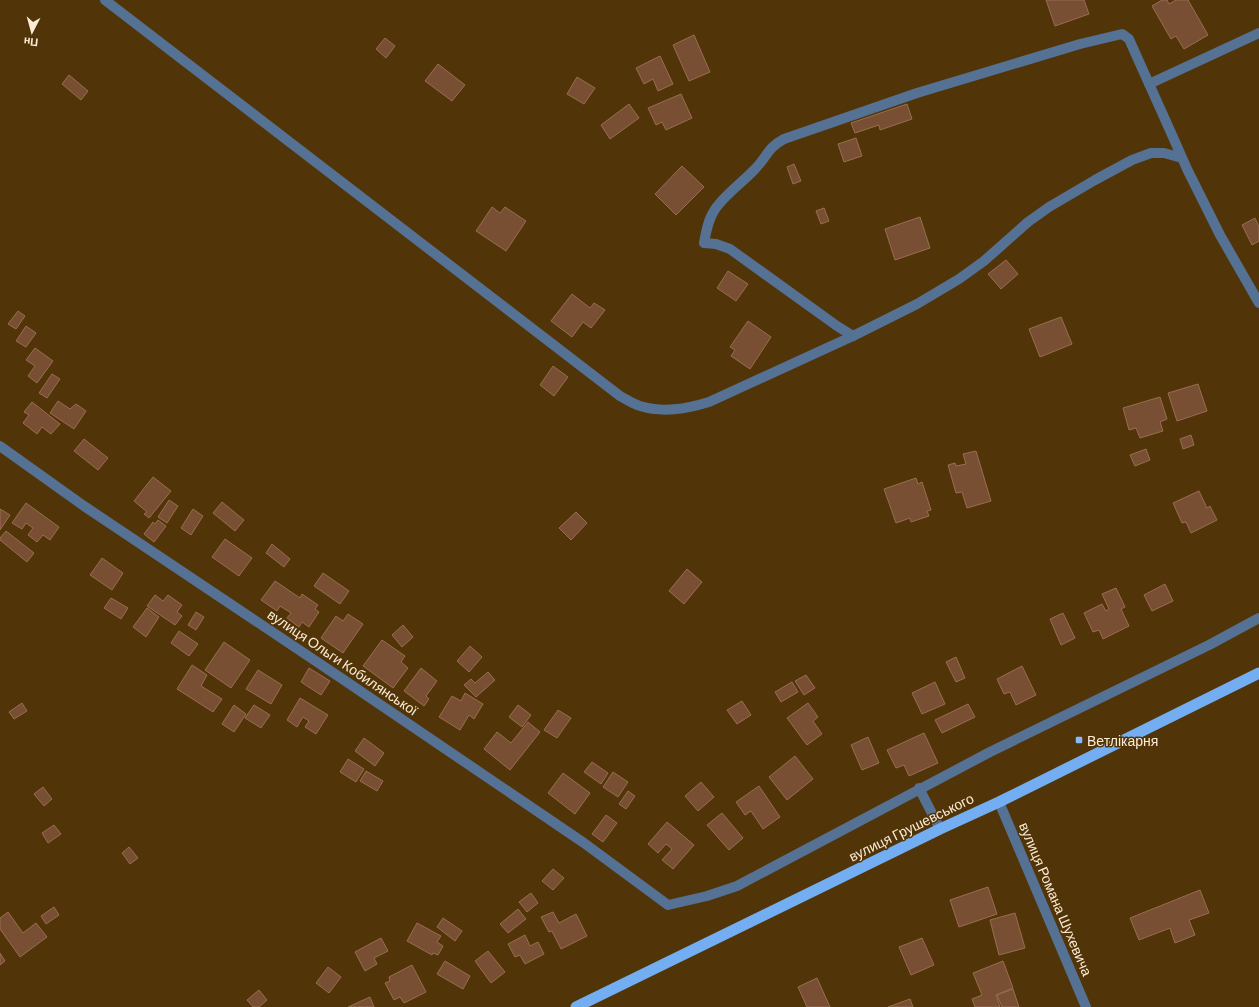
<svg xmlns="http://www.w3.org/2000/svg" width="1259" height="1007" font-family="Barlow,sans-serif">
	<rect width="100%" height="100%" fill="#513509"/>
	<!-- building -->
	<g fill="#794f34" stroke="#996d51">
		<path d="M1046,0h38l5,14 -34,12z"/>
		<path d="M1162,0h5l2,4 7,-4h12l20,35 -24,14 -8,-13 -5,3 -19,-33z"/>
		<path d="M694,35l16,37 -21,9 -16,-36z"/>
		<path d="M385,38l10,8 -9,12 -10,-9z"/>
		<path d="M660,56l13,28 -15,7 -5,-12 -9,5 -8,-16z"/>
		<path d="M438,64l27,21 -13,16 -27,-20z"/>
		<path d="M69,75l19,16 -7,9 -19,-16z"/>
		<path d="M577,77l18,11 -11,16 -17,-10z"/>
		<path d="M681,94l11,24 -26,12 -4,-8 -6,3 -8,-17z"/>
		<path d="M629,104l10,14 -29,21 -9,-14z"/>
		<path d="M907,104l5,15 -32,11 -1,-5 -24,8 -4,-10z"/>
		<path d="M856,138l6,18 -18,6 -6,-18z"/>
		<path d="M794,164l7,17 -8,3 -6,-17z"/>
		<path d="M682,166l22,21 -28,28 -21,-21z"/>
		<path d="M492,207l8,6 5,-6 21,14 -20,30 -30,-20z"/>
		<path d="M824,208l5,13 -8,3 -5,-13z"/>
		<path d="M920,217l10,31 -35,12 -10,-31z"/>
		<path d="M1255,218l4,9v14l-7,4 -10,-20z"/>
		<path d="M1006,260l12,14 -17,15 -13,-15z"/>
		<path d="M728,271l20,13 -12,17 -19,-13z"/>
		<path d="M572,294l18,14 4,-5 11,7 -14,18 -8,-6 -11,15 -21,-16z"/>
		<path d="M18,311l7,5 -9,13 -8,-5z"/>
		<path d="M1061,317l11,27 -32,13 -11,-28z"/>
		<path d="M748,321l23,16 -21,32 -19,-13 4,-6 -5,-3z"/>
		<path d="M26,326l10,7 -10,14 -10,-6z"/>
		<path d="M35,348l18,13 -16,22 -9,-7 7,-10 -9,-6z"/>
		<path d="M553,366l15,11 -14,19 -14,-11z"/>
		<path d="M52,374l8,5 -13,19 -8,-5z"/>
		<path d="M1198,384l9,27 -30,10 -9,-28z"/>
		<path d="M1160,397l7,22 -7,3 3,9 -23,7 -4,-10 -7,2 -6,-22z"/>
		<path d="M58,401l12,8 6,-5 10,7 -12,18 -24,-16z"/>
		<path d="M32,402l28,22 -9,10 -9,-7 -5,7 -14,-11 6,-8 -5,-3z"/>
		<path d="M1191,435l3,10 -11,4 -3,-10z"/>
		<path d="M84,439l24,19 -10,12 -24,-19z"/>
		<path d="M1146,449l4,11 -15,6 -5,-11z"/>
		<path d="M976,451l15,50 -24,7 -5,-16 -6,1 -8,-28 7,-2 1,3 10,-2 -3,-10z"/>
		<path d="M153,477l18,14 -22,27 -5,-4 3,-2 -13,-11z"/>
		<path d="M916,478l2,6 4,-2 9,28 -4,1 2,5 -18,6 -1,-4 -14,5 -12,-34z"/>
		<path d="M1199,491l8,17 3,-2 7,14 -26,13 -5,-11 -4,1 -9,-20z"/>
		<path d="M169,500l9,6 -11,17 -9,-6z"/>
		<path d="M222,502l22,18 -9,11 -22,-18z"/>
		<path d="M26,503l33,24 -9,13 -7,-5 -6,7 -9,-7 5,-7 -7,-5 -4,6 -10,-6z"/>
		<path d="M0,509l10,6 -10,15z"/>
		<path d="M193,509l10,7 -12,19 -10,-7z"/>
		<path d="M576,512l11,11 -16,17 -12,-12z"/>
		<path d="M158,520l8,6 -12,16 -10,-8 9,-12 2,2z"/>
		<path d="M6,531l28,22 -7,9 -27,-22v-2z"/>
		<path d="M225,539l27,19 -13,18 -27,-19z"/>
		<path d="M272,544l18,15 -6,8 -18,-14z"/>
		<path d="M102,558l21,15 -11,17 -22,-15z"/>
		<path d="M687,569l15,13 -18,22 -15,-13z"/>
		<path d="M323,573l26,18 -9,13 -26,-18z"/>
		<path d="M275,581l25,17 2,-4 16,11 -3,4 4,3 -10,15 -7,-5 -3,5 -12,-9 4,-5 -11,-7 -3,5 -16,-11z"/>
		<path d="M1165,584l8,17 -21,10 -8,-16z"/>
		<path d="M1116,588l9,19 -4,2 8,17 -26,13 -4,-9 -6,2 -9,-19 18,-9 4,7 3,-2 -7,-15z"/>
		<path d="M155,595l8,6 5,-6 14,10 -5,7 5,4 -7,9 -28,-19z"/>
		<path d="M111,598l17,10 -7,11 -17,-11z"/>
		<path d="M147,608l12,9 -13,20 -13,-10z"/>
		<path d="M196,612l8,5 -8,13 -8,-5z"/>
		<path d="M1063,613l12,25 -14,7 -11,-26z"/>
		<path d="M348,614l15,10 -20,29 -22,-15 15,-22 7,5z"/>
		<path d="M403,625l10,12 -11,10 -10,-12z"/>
		<path d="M179,631l19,13 -9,12 -18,-13z"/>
		<path d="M382,640l23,16 -4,6 7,6 -15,20 -30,-22z"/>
		<path d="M224,642l26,18 -19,28 -26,-18z"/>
		<path d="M470,646l12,11 -13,15 -12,-11z"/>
		<path d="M956,657l9,21 -9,4 -10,-20z"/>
		<path d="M192,665l15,10 -6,11 21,13 -9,13 -36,-23z"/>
		<path d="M1022,666l14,29 -20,10 -6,-13 -6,2 -7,-15z"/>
		<path d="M309,668l21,13 -9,14 -20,-13z"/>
		<path d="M421,668l16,13 -11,15 3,3 -5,7 -20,-15z"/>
		<path d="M258,670l24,15 -11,19 -25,-15z"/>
		<path d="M488,672l7,8 -19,17 -12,-12 7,-6 4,4z"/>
		<path d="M806,675l9,13 -11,7 -9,-14z"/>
		<path d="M792,682l6,10 -17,10 -6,-10z"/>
		<path d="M935,682l10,22 -23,10 -10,-21z"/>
		<path d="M465,693l18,11 -9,15 -5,-4 -9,15 -21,-13 13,-21 9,5z"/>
		<path d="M300,698l28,17 -12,19 -11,-7 4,-6 -6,-4 -6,10 -10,-7z"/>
		<path d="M742,701l9,14 -14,9 -10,-14z"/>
		<path d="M22,703l5,8 -13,8 -5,-7z"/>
		<path d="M808,703l10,14 -5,4 9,13 -15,11 -20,-27z"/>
		<path d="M968,704l7,13 -33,16 -7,-13z"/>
		<path d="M234,705l12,9 -12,18 -12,-8z"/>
		<path d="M254,705l16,10 -9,13 -16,-10z"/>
		<path d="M518,705l13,10 -9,12 -13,-10z"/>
		<path d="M558,710l13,8 -14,20 -13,-8z"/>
		<path d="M528,722l12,10 -30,38 -26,-21 13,-17 14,11z"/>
		<path d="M924,733l14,30 -29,13 -5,-11 -8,3 -9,-18z"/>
		<path d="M868,737l11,26 -17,7 -11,-25z"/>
		<path d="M364,738l20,15 -9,13 -20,-15z"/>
		<path d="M795,756l18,23 -26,21 -18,-23z"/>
		<path d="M348,759l16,10 -8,13 -16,-10z"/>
		<path d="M592,762l16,11 -7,11 -17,-12z"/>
		<path d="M366,771l17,10 -6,10 -17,-10z"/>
		<path d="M613,772l15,10 -10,15 -15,-10z"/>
		<path d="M563,773l27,20 -15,21 -27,-21z"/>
		<path d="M701,782l13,15 -16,14 -13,-15z"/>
		<path d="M759,786l21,31 -17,12 -12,-18 -6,4 -9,-13z"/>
		<path d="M43,787l9,12 -8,7 -10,-12z"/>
		<path d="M628,791l7,5 -9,13 -7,-5z"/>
		<path d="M722,813l21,25 -14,12 -22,-25z"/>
		<path d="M606,815l11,8 -14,19 -11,-8z"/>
		<path d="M667,822l27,23 -21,24 -11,-9 10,-11 -6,-5 -8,9 -10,-9z"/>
		<path d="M54,825l7,9 -13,9 -6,-10z"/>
		<path d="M129,847l9,11 -8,6 -8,-11z"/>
		<path d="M553,869l11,9 -11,12 -11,-9z"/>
		<path d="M988,887l9,27 -38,13 -9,-27z"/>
		<path d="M1200,890l9,23 -20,7 6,15 -20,8 -5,-15 -31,12 -9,-22z"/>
		<path d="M531,893l7,10 -11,9 -8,-10z"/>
		<path d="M54,907l5,8 -13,9 -5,-8z"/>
		<path d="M518,909l8,10 -18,14 -8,-9z"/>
		<path d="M8,912l15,21 13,-10 11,14 -27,20 -20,-28v-11z"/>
		<path d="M553,912l6,11 17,-9 11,22 -26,13 -9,-18 -3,1 -8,-15z"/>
		<path d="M1015,913l10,35 -26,7 -9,-35z"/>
		<path d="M443,918l19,13 -7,10 -18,-14z"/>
		<path d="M417,923l24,13 -4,6 6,4 -5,9 -5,-2 -1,2 -25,-14z"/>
		<path d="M525,935l5,11 8,-4 6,12 -19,10 -5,-9 -5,2 -7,-13z"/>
		<path d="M381,938l7,13 -14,7 3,6 -12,7 -10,-19z"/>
		<path d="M922,938l12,27 -23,10 -12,-28z"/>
		<path d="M488,951l17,21 -14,11 -16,-22z"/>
		<path d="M0,953l5,8 -5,4z"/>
		<path d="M445,961l25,15 -7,13 -26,-15z"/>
		<path d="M1003,961l10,27 -17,7 4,12h-25l-3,-8 10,-4 -9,-22z"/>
		<path d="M412,965l14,27 -22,11 -4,-6 -6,3 -9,-17 5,-2 -1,-4z"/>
		<path d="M328,967l13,10 -12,16 -13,-10z"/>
		<path d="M817,978l13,29h-23l-9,-20z"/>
		<path d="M1013,989l6,18h-17l-5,-12z"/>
		<path d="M259,990l8,10 -8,7h-6l-6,-7z"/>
		<path d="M370,997l4,10h-26z"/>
		<path d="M910,999l3,8h-25z"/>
	</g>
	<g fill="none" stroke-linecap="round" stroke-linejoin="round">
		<!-- minor -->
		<g stroke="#557193" stroke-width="10">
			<path d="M105,0l515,396c6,3 13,8 20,10 23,7 46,3 69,-4l144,-66"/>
			<path d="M1149,84l110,-51"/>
			<path d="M1182,158l-18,-5h-13l-19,7 -37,20 -46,27 -21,15 -44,39 -25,18 -42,25 -64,32 -16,-10 -107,-77 -14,-5 -12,-1c2,-11 4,-23 10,-32 8,-14 29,-29 41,-42 12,-12 12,-21 29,-30l133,-46 163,-49 42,-10 3,2 4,3c19,43 39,86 58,130l33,66 39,68"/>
			<path d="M0,446l84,60 257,172 243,165 84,62 39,-9 30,-10 253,-134 219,-107 50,-27"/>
			<path d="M919,788l21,41"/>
		</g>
		<!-- tertiary -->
		<path stroke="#557193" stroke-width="10" d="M999,802l87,205"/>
		<!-- trunk -->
		<path stroke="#74aef2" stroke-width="11" d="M576,1007l364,-178 59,-27 260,-129"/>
	</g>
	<!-- markers -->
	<rect fill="#85bbfb" stroke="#513509" stroke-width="1.5" x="1075" y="736" width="8" height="8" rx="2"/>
	<g text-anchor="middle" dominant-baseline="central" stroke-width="3" stroke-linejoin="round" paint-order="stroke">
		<!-- street labels -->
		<g font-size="14" fill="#fcebd5" stroke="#513509">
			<text transform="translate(343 662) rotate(34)">вулиця Ольги Кобилянської</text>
			<text transform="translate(911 827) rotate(-26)">вулиця Грушевського</text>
			<text transform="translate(1056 899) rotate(67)">вулиця Романа Шухевича</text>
		</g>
		<!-- poi labels -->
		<g font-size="14" fill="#fcebd5" stroke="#513509" text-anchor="start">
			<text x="1087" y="740">Ветлікарня</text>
		</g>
	</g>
	<!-- north arrow -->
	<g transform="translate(32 32) rotate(186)" stroke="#513509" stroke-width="3" paint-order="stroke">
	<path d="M0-3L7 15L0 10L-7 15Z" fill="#fcebd5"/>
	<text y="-6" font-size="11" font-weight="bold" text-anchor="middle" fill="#fcebd5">Пн</text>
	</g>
</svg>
